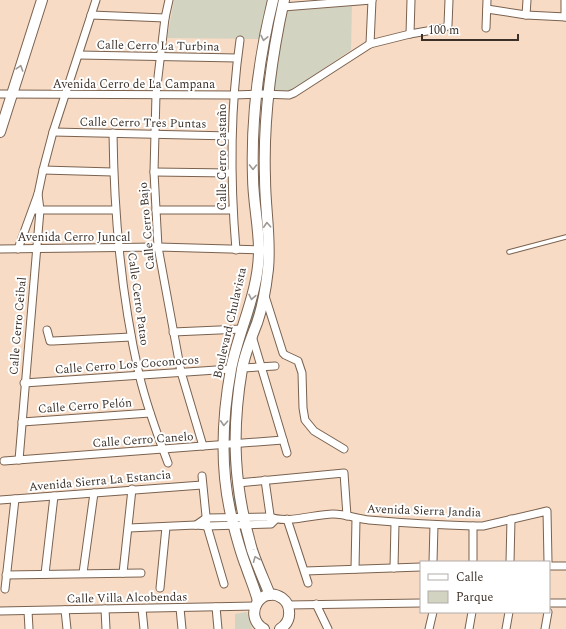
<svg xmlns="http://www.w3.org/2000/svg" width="566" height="629" font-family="Spectral,serif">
	<rect width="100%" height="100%" fill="#f7dbc5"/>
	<!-- green -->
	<g fill="#d2d4c1">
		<path d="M174,0h93l-8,39 -92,-1z"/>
		<path d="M352,6l-1,44 -58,39 -5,2h-15l6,-45 7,-35z"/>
		<path d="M247,612l5,17h-17v-15z"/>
	</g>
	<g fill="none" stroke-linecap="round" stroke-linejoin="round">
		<!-- stream -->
		<g stroke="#7a9ca8" stroke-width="2">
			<path d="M269,50l7,-39"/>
			<path d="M263,91l2,-13"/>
			<path d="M247,336l9,-30 6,-25"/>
			<path d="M229,438l1,-22 4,-23"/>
			<path d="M230,450l6,59"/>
			<path d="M241,530l5,15"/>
			<path d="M252,564l10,27"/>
		</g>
		<!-- lane casing -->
		<g stroke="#7a624f" stroke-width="5.5">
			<path id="lane" d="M509,252l57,-15"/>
		</g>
		<!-- street casing -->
		<g stroke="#7a624f" stroke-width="9">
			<g id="street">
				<path d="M169,0l-4,18 -9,76 -2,78 4,75 23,125 22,74"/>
				<path d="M283,7l89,-7"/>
				<path d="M487,9l39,6 40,2"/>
				<path d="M91,15l74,3"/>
				<path d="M526,15l1,-15"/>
				<path d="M565,17v-17"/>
				<path d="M486,28l1,-28"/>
				<path d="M410,34l1,-34"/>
				<path d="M370,44l2,-44"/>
				<path d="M79,55l158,3"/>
				<path d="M0,94l233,1 28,-1 28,1 5,-2 76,-49 40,-10 34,-6 4,-3 1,-25"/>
				<path d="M53,132l178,4"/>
				<path d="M113,133c1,81 8,162 26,241 7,30 18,60 29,89"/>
				<path d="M43,170l70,2"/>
				<path d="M154,172l77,1"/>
				<path d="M35,210h80"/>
				<path d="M156,210h76"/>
				<path d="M0,249l158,-2 106,3"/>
				<path d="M18,249l20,-55 5,-24 10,-38 43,-132"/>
				<path d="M236,250c-6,-71 -6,-140 4,-210"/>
				<path d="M265,296l18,57 2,2 13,6 4,12 1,35 2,12 9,11 30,18"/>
				<path d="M47,330l3,11h3l78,-4"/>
				<path d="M173,332l69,-3"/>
				<path d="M252,336l35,117"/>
				<path d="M243,368l32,-2"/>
				<path d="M24,383l207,-14"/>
				<path d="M22,422l128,-9"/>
				<path d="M19,460l21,-250 -2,-16"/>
				<path d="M4,461l279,-21"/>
				<path d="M202,476l5,50 17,58"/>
				<path d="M265,480l6,42"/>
				<path d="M238,483l106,-10 3,43"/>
				<path d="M0,500l202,-15"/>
				<path d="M287,519l21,64"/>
				<path d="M196,525l10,-7 64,-1c17,7 45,-3 63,-3 13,0 24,5 36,6 35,3 69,5 104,6h10l64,-15 1,51"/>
				<path d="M129,528l67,-3 11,1 64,-2 4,-4"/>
				<path d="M433,562l1,-37"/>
				<path d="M473,562v-36"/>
				<path d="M510,562l1,-43"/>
				<path d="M549,566h16"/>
				<path d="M394,568l1,-45"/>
				<path d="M355,569l1,-50"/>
				<path d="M305,571l116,-4"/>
				<path d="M83,573l11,-80"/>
				<path d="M123,573l9,-84"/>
				<path d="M45,574l9,-78"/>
				<path d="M6,575l135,-2"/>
				<path d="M160,588l6,-61"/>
				<path d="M5,589l10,-90"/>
				<path d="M549,603h17"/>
				<path d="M316,604l12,25"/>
				<path d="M288,605l133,-2"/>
				<path d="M216,607l2,22"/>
				<path d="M180,608l2,21"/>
				<path d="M105,609l1,20"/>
				<path d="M142,609l2,20"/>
				<path d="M65,610l2,19"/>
				<path d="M0,611l255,-5"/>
				<path d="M28,611l1,18"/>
				<path d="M429,629l4,-17"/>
				<path d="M469,629l3,-17"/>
				<path d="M506,629l3,-17"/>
				<path d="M545,629l3,-17"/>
			</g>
		</g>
		<!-- secondary casing -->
		<g stroke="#7a624f" stroke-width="12">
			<g id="secondary">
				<path d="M0,132l42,-132"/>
				<path d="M270,595c-6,-15 -13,-30 -18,-45 -18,-62 -21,-117 -10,-181 3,-16 9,-31 15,-46 6,-17 9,-36 11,-54 3,-30 -3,-61 -3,-91 -2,-60 6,-119 19,-178"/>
				<path d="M258,601c-3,-12 -8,-23 -12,-35 -6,-15 -10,-31 -14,-47 -12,-48 -10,-101 -1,-150 8,-40 28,-77 28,-119 0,-24 -6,-49 -6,-73 -2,-60 6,-120 20,-177"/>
				<path d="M264,629c-22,-13 -3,-45 18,-31 4,3 7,8 7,13 1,8 -3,14 -9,18"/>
			</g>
		</g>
		<!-- lane -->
		<use href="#lane" stroke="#fff" stroke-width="3.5"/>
		<!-- street -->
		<use href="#street" stroke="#fff" stroke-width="7"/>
		<!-- secondary -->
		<use href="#secondary" stroke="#fff" stroke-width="10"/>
	</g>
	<!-- one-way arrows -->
	<defs><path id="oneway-chevron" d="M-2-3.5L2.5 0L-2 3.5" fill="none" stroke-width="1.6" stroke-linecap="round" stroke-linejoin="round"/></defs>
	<g stroke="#9d9894">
		<use href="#oneway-chevron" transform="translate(264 38) rotate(102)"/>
		<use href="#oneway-chevron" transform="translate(20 68) rotate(-72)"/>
		<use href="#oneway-chevron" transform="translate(253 167) rotate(91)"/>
		<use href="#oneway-chevron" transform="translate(267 225) rotate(-93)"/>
		<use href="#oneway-chevron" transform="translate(252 297) rotate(101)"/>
		<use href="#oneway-chevron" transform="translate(224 423) rotate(93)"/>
		<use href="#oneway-chevron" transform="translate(256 559) rotate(-112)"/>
	</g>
	<g text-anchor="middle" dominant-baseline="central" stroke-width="4" stroke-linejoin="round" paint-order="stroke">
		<!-- street labels -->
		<g font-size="12" fill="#3b3028" stroke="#fff">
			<text transform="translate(158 46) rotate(1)">Calle Cerro La Turbina</text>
			<text x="134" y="84">Avenida Cerro de La Campana</text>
			<text transform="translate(143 123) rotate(1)">Calle Cerro Tres Puntas</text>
			<text transform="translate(222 157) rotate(-90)">Calle Cerro Castaño</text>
			<text transform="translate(147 226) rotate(-95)">Calle Cerro Bajo</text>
			<text x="74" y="237">Avenida Cerro Juncal</text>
			<text transform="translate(138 299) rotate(82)">Calle Cerro Patao</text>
			<text transform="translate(230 323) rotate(-77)">Boulevard Chulavista</text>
			<text transform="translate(18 326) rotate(-85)">Calle Cerro Ceibal</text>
			<text transform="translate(127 365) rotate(-4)">Calle Cerro Los Coconocos</text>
			<text transform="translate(85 406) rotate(-4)">Calle Cerro Pelón</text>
			<text transform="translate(143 440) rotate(-4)">Calle Cerro Canelo</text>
			<text transform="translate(100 481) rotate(-5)">Avenida Sierra La Estancia</text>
			<text transform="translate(424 511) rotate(2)">Avenida Sierra Jandia</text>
			<text transform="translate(127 598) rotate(-1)">Calle Villa Alcobendas</text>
		</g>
	</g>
	<!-- legend -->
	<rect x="420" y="561" width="130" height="52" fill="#ffffff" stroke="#b1aca9"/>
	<rect x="428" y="574" width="20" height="6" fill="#ffffff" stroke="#b1aca9"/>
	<text x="456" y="581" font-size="12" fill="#3b3028">Calle</text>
	<rect x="428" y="591" width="20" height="12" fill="#d2d4c1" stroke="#b1aca9"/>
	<text x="456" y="601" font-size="12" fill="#3b3028">Parque</text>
	<!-- scale -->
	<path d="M422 34v6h96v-6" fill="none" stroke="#3b3028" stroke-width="2"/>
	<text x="428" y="34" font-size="12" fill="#3b3028" stroke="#ffffff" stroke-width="3" paint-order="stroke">100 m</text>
</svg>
